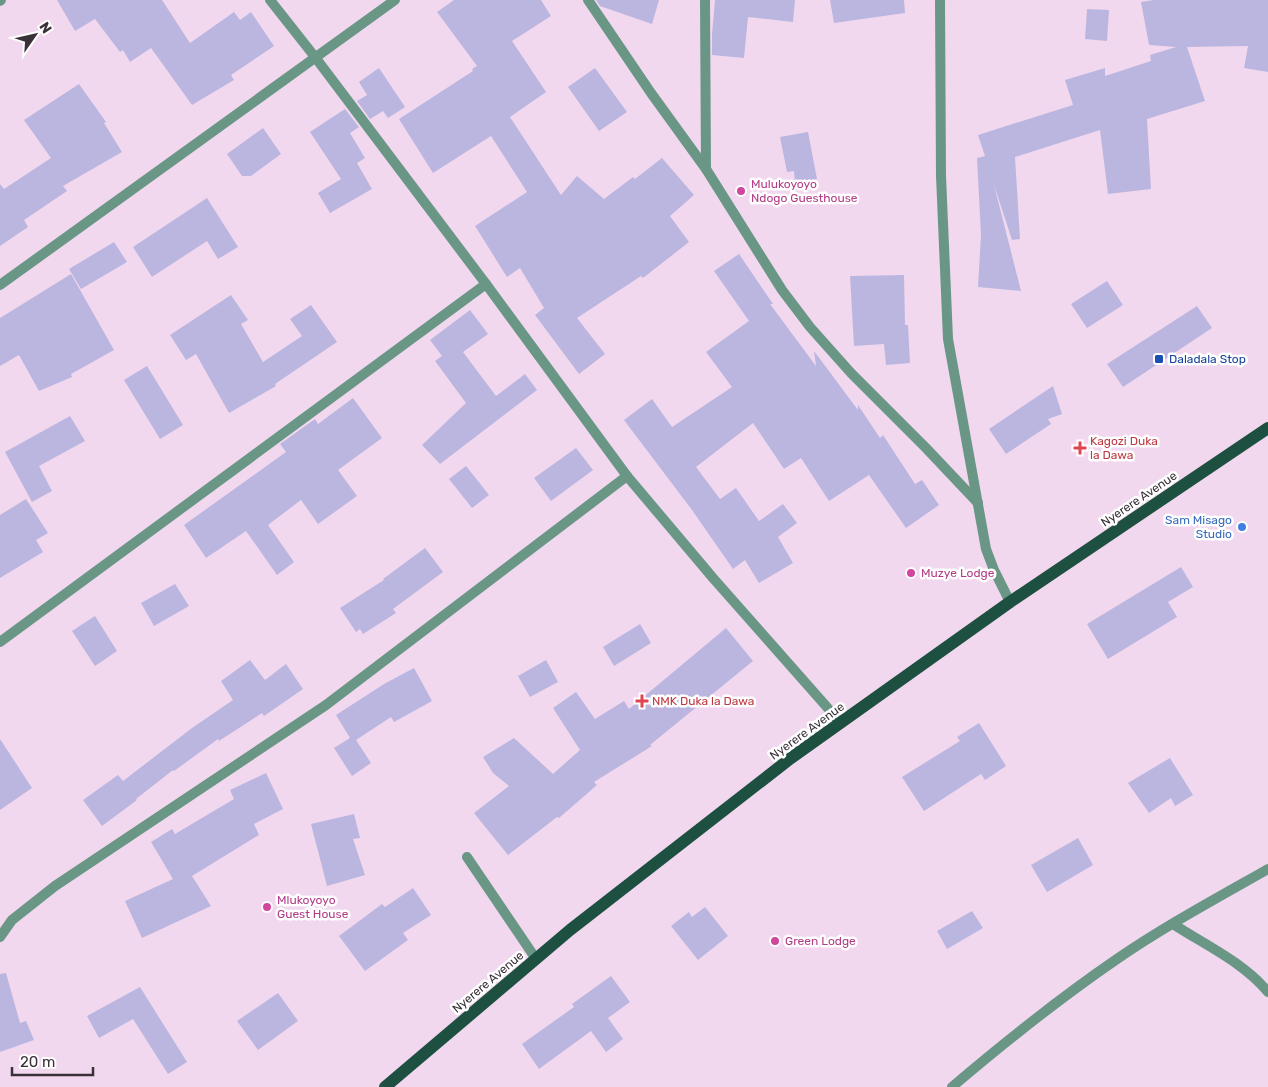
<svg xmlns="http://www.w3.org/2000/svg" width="1268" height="1087" font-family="Rubik,sans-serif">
	<rect width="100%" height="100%" fill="#f1d8ee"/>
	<!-- building -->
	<g fill="#bbb6e0">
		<path d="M57,0h105l28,43 44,-31 6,8 11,-8 23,34 -43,29 3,5 -42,25 -41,-57 -21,14 -7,-12 -3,2 -25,-33 -20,12z"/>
		<path d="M454,0h87l10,16 -39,25 34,51 -36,25 51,78 16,-19 27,23 29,-22 2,2 27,-21 32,37 -24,21 19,26 -46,36 -2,-2 -64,42 28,36 -26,20 -44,-59 9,-7 -24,-40 -13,9 -32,-51 52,-34 -36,-56 -58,37 -34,-54 74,-48 -1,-2 5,-3 -40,-54z"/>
		<path d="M596,0h63l-7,24 -52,-18z"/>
		<path d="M715,0h80l-2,22 -45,-5 -4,41 -32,-3v-21z"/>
		<path d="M830,0h74l1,13 -71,10z"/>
		<path d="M1154,0h114v72l-24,-4 4,-22 -61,1 18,54 -58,18 4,70 -43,5 -8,-64 -85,27 5,82 -8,1 -18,-55 27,106 -43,-4 3,-52 -4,-77 8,-2 -7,-21 95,-30 -8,-25 40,-12v8l46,-15 -1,-6 26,-8 -27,-2 -8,-43z"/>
		<path d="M1087,9l22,1 -2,31 -22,-2z"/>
		<path d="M379,68l26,39 -17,11 -5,-7 -13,8 -13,-18 10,-6 -8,-13z"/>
		<path d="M595,68l32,44 -28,19 -31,-44z"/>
		<path d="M79,84l27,38 -2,1 18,29 -59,34 4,5 -43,29 4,7 -28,19v-62l4,5 47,-31 -27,-38z"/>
		<path d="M345,109l14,18 -9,6 15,25 -8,5 15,26 -42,24 -12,-20 23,-14 -31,-47z"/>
		<path d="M263,128l18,26 -30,22h-9l-15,-22z"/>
		<path d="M808,132l9,47 -22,4 -1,-12 -7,1 -7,-35z"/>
		<path d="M207,198l31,49 -20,12 -11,-18 -55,36 -19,-30z"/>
		<path d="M114,242l13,20 -46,27 -12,-20z"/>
		<path d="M739,254l34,50h-3l46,62 -2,-15 44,59v-5l22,33 3,-3 32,49 7,-4 17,25 -33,23 -37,-53 -40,26 -28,-43 -17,11 -31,-46 -57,44 24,32 16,-11 23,33 24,-17 14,19 -19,14 15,26 -34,20 -14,-23 -12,9 -41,-59 -68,-90 28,-21 20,28 60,-40 -26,-35 43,-31 -35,-50z"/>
		<path d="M71,274l43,76 -43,24 1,3 -33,14 -20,-36 -19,11v-48z"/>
		<path d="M904,275l1,50h3l2,38 -24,2 -2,-21 -30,2 -4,-70z"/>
		<path d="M1107,281l16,24 -36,23 -16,-24z"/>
		<path d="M231,295l17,25 -7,4 22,38 39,-26 -12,-17 21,-14 26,37 -62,42 1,2 -47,27 -33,-59 -10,6 -16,-25z"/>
		<path d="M1197,306l15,22 -89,59 -16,-23z"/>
		<path d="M470,310l18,24 -25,18 33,44 29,-22 12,16 -97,74 -18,-19 44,-42 -31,-42 7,-5 -12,-16z"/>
		<path d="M147,366l36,59 -23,14 -36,-59z"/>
		<path d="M1053,386l9,28 -14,5 3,5 -45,30 -17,-25z"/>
		<path d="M353,398l29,40 -44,32 19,26 -39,28 -17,-24 -33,25 26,37 -17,13 -31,-44 -40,27 -22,-33 102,-73 -6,-8 35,-25 3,5z"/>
		<path d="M70,416l15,25 -46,25 13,25 -20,11 -27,-50z"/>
		<path d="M576,448l17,22 -42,31 -17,-23z"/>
		<path d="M466,466l23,29 -17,13 -23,-29z"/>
		<path d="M26,499l22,34 -12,7 7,12 -43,26v-63z"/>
		<path d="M425,548l18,24 -50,37 3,4 -33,21 -3,-5 -4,3 -16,-24 44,-28 -1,-1z"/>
		<path d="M1181,567l12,20 -25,15 9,15 -69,42 -21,-35z"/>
		<path d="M175,584l14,22 -35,20 -13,-23z"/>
		<path d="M95,616l22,35 -22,15 -23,-35z"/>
		<path d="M640,624l11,19 -37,23 -11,-19z"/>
		<path d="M726,628l27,33 -103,84 2,1 -58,36 3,3 -38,33 -2,-1 -49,38 -34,-42 35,-27 -16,-13 -10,-16 31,-19 39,36 27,-24 -27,-42 23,-16 19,27 29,-18 5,8z"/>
		<path d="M250,660l15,20 21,-16 17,25 -39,27 -2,-3 -43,28 -1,-2 -44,32 -1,-1 -37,29 1,1 -35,26 -19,-26 35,-25 5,6 69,-53 41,-28 -12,-19z"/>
		<path d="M546,660l12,22 -28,15 -12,-21z"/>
		<path d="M414,668l18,33 -38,21 -3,-5 -35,23 15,23 -19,13 -18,-28 16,-10 -14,-23 48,-31z"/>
		<path d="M979,723l27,43 -21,14 -4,-6 -57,37 -22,-34 58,-36 -3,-4z"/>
		<path d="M0,739l32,49 -32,22z"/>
		<path d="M1170,758l23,37 -18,11 -4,-8 -22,15 -21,-30z"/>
		<path d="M266,773l17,36 -29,15 5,11 -67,41 19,30 -69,32 -17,-37 48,-22 -22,-37 21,-13 3,5 59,-35 -4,-9z"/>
		<path d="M354,814l6,24 -7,1 12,36 -38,11 -16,-62z"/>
		<path d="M1078,838l15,27 -46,27 -16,-27z"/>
		<path d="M413,888l18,27 -28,18 5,7 -43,31 -26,-35 43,-32 3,3z"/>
		<path d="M705,907l23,29 -30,24 -27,-34 18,-14 3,5z"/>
		<path d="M972,911l11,17 -36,21 -10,-18z"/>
		<path d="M6,973l14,50 6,-2 8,19 -34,12v-78z"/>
		<path d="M611,976l19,26 -22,16 15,21 -17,13 -15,-21 -52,38 -17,-25 52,-37 -2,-3z"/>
		<path d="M140,987l47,75 -19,12 -35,-55 -34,19 -12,-22z"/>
		<path d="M278,993l20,28 -40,29 -21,-29z"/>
	</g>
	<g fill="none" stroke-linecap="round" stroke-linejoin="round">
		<!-- service -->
		<path stroke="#6a9686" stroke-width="10" d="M467,857l69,102"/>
		<!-- minor -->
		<g stroke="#6a9686" stroke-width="10">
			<path d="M270,0l45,57 171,227 141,192 86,102 128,145"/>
			<path d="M588,0l63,93 55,76 76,121 28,37 41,46 75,75 52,55"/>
			<path d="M705,0l1,169"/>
			<path d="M940,0l1,176 7,163 38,210 8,21 16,32"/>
			<path d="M0,1l1,-1"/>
			<path d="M0,285l395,-285"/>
			<path d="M0,642l486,-358"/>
			<path d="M1173,924c32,21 70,38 95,68"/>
			<path d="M0,937l12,-17 43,-34 271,-181 301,-229"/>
			<path d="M952,1087c53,-45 108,-89 165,-128 48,-33 100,-61 151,-90"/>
		</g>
		<!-- primary -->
		<path stroke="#1e5041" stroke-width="12" d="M385,1087l185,-157 221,-172 219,-156 258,-174"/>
	</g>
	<!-- markers -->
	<g fill="#d1479c" stroke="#fff" stroke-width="2">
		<circle cx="741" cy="191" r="5"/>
		<circle cx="911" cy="573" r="5"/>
		<circle cx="267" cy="907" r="5"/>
		<circle cx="775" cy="941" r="5"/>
	</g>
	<rect fill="#1a4fb4" stroke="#fff" stroke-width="2" x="1154" y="354" width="10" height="10" rx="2.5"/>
	<g fill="#e0444e" stroke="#fff" stroke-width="2">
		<path d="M1077.5 440.5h5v5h5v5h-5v5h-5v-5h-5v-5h5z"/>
		<path d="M639.5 693.5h5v5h5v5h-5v5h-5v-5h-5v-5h5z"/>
	</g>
	<circle fill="#3f7fe0" stroke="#fff" stroke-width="2" cx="1242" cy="527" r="5"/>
	<g text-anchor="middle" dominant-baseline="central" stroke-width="5" stroke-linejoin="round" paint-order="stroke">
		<!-- hotel labels -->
		<g font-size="12" fill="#b23c85" stroke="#fff" text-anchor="start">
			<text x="751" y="184">Mulukoyoyo<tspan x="751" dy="14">Ndogo Guesthouse</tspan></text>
			<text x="921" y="573">Muzye Lodge</text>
			<text x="277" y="900">Mlukoyoyo<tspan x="277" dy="14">Guest House</tspan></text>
			<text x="785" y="941">Green Lodge</text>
		</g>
		<!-- transit labels -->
		<g font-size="12" fill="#164399" stroke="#fff" text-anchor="start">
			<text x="1169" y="359">Daladala Stop</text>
		</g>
		<!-- health labels -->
		<g font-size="12" fill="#be3a42" stroke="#fff" text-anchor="start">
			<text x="1090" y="441">Kagozi Duka<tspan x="1090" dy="14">la Dawa</tspan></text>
			<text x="652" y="701">NMK Duka la Dawa</text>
		</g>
		<!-- street labels -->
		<g font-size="12" fill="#393038" stroke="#fff">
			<text transform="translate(1139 499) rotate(-34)">Nyerere Avenue</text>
			<text transform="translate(807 731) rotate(-36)">Nyerere Avenue</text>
			<text transform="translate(488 982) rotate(-40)">Nyerere Avenue</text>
		</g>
		<!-- shop labels -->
		<g font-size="12" fill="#366cbe" stroke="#fff" text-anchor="end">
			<text x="1232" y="520">Sam Misago<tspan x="1232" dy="14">Studio</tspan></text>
		</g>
	</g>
	<!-- north arrow -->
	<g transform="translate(35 35) rotate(56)" stroke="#ffffff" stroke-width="4" paint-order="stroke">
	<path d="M0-4L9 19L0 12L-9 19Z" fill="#393038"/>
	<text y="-8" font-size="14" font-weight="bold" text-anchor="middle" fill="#393038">N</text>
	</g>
	<!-- scale -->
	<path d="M12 1067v8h81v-8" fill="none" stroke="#393038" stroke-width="2.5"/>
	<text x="20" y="1067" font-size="15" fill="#393038" stroke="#ffffff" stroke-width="4" paint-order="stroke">20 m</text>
</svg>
